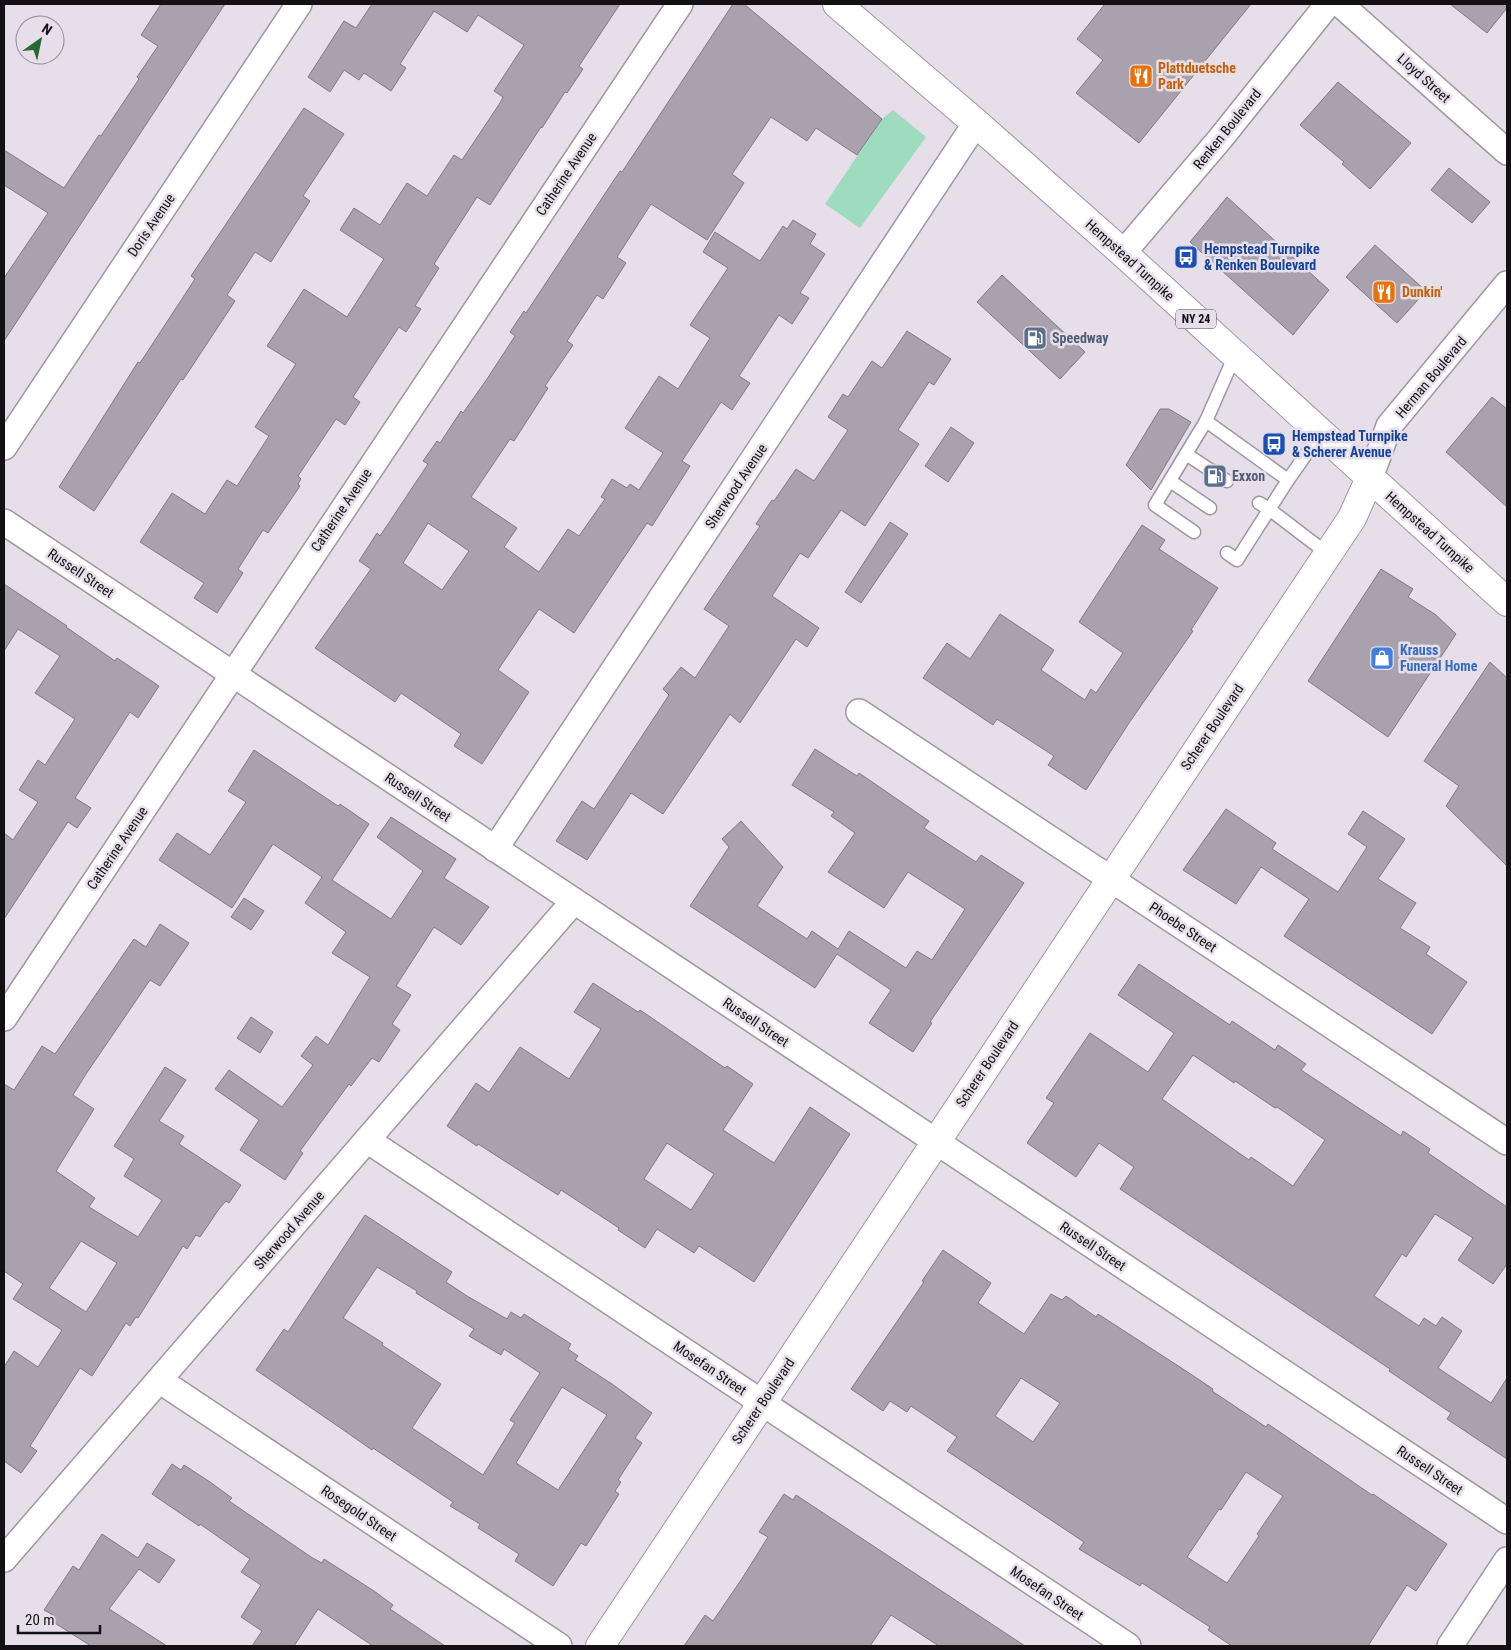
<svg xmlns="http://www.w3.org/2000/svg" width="1511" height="1650" font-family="'Roboto Condensed',sans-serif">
	<rect width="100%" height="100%" fill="#e6dee9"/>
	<!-- green -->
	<path fill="#9fdbbf" d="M893,110l33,27 -66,91 -35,-24 57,-85z"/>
	<!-- building -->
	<g fill="#a9a2ac" stroke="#817a84" fill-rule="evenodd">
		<path d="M161,4h64l-221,337v-63l44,-65 -44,-28v-35l60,38 35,-53 2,1 38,-57 -2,-2 21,-31 -17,-11z"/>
		<path d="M372,4h248l-41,62 4,3 -16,24 -2,-1 -23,36 -1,-1 -51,78 -13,-8 -43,67 5,4 -24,38 6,3 -15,23 -7,-5 -46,70 7,5 -15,23 -9,-6 -38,57 3,3 -3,5 2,2 -32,47 -5,-3 -25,39 5,4 -26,40 -23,-15 10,-15 -64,-41 32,-49 33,21 22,-34 10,6 32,-50 -14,-9 41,-63 -29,-18 37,-57 43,28 37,-58 -44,-29 14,-22 26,17 27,-42 20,13 27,-41 8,5 38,-57 3,-6 -9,-6 30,-46 -46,-30 -11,17 -33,-21 -34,53 6,4 -15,23 -27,-18 -5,7 -15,-10 -14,22 -22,-15 36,-56 12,7z"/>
		<path d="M733,4h11l138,115 -25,36 -41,-27 -9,13 -36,-24 -39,57 12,9 -37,57 -56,-36 -34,53 9,6 -23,36 -6,-4 -30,46 6,4 -28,41 3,2 -34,53 -4,-2 -39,58 46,31 -13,19 35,25 29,-43 11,7 26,-37 -4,-2 11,-18 15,9 3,-4 9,6 24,-37 -38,-25 34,-52 19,13 32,-51 -20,-13 38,-57 -25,-16 12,-20 45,29 23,-35 4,3 6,-9 23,14 -6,10 15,10 -25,39 9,5 -17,26 -13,-9 -40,61 11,7 -18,27 -11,-8 -39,59 8,5 -38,60 -5,-3 -73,110 -35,-24 -41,61 31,22 -47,72 -28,-18 7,-12 -60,-41 -6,9 -80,-54 56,-79 -12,-8 18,-28 3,3 48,-72 -5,-3 14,-20 3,2 21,-32 2,2 24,-34 28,-43 -5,-4 14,-21 2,2 94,-142 2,1zM428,523l41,28 -27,39 -39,-27z"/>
		<path d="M1105,4h146l-112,139 -63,-50 27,-33 -26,-21z"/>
		<path d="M1450,4h57v4l-20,25z"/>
		<path d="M1338,82l73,61 -41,46 -28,-25 2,-2 -44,-37z"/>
		<path d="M304,108l40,26 -41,62 7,5 -39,61 -16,-10 -28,43 8,6 -52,79 -2,-1 -87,132 -35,-24 79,-125 2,1 55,-84 -4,-3z"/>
		<path d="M1449,168l41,34 -18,21 -41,-33z"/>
		<path d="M1227,197l102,93 -36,45 -103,-93z"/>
		<path d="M1375,245l51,46 -29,32 -51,-46z"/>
		<path d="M1002,275l83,77 -25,27 -83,-77z"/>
		<path d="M907,331l44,28 -17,26 -5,-3 -31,48 21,14 -54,82 -24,-16 -33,48 -8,-5 -28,43 47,32 -12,19 -11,-8 -56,84 -10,-9 -67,100 -32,-21 -44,67 -31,-19 26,-40 12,8 75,-114 -6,-6 18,-22 14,11 34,-52 -25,-17 56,-83 -4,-2 16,-24 2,1 22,-32 18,12 34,-51 -20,-13 15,-23 5,3 24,-36 10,7z"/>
		<path d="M1492,397l15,12v98l-61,-55z"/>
		<path d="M1160,409h9l22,13 -40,68 -25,-25z"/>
		<path d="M951,427l23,16 -26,39 -23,-16z"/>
		<path d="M890,522l18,12 -47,69 -16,-11z"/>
		<path d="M1142,525l23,15 -6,9 59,39 -27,42 2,1 -64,92 -43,67 -38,-25 6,-9 -57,-37 -4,6 -70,-47 24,-35 23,16 30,-45 54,36 -13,20 44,30 6,-11 5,4 27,-40 -44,-31z"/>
		<path d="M1381,569l32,20 -5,8 28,18 20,19 -68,103 -80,-56z"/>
		<path d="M4,584l63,42 -1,1 49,34 2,-3 42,28 -21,32 -8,-6 -55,86 16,10 -14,20 -9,-6 -64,97v-86l9,7 25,-38 -19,-12 19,-30 7,5 30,-46 -40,-26 25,-37 -42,-27 -14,22z"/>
		<path d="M1490,662l17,16v188l-61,-60 13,-20 -35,-25z"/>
		<path d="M815,749l42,27 2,-3 70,48 -5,7 52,34 5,-7 43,28 -94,139 2,1 -19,29 -44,-29 22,-33 -54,-36 -22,34 -125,-82 39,-59 -7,-8 19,-18 42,46 -26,39 50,33 5,-8 26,18 11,-18 57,37 11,-17 15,9 33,-51 -57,-37 -24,36 -56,-36 27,-39 -24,-17 3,-4 -42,-27z"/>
		<path d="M254,750l84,56 2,-2 29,20 -37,56 59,39 32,-48 -46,-34 14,-20 65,42 -12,19 45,29 -28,38 -27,-18 -38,59 15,9 -19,29 8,6 -21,32 -7,-4 -21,28 -2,-2 -49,67 3,2 -18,27 -45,-30 19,-30 -44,-31 14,-19 53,37 31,-42 -12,-9 15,-20 12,9 42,-68 -38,-24 14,-21 -41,-29 17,-26 -49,-33 -41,64 -73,-48 18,-27 33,22 36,-53 -18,-11z"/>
		<path d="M1226,809l50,34 -4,6 66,43 29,-45 -19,-13 15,-23 42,28 -27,40 38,24 -16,25 30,19 -4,7 41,28 -35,52 -148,-98 25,-37 -48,-32 -25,37 -53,-34z"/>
		<path d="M244,898l20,13 -13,19 -20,-13z"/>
		<path d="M160,924l29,19 -29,43 -10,-6 -64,94 -13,21 21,14 -38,62 39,27 -6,9 49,30 24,-37 -38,-24 10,-17 -20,-13 51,-79 21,13 -27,41 25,15 -5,8 62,41 -12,18 -3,-2 -7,8 -19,28 -4,-2 -9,14 -4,-3 -45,72 -2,-1 -6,9 -4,-3 -34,53 -12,-8 -50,78 7,5 -16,22 -17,-12v-94l10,-16 24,16 24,-37 -49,-31 10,-15 -19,-13v-187l10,6 28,-44 13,8 79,-115 12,8zM81,1241l36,22 -31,49 -37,-24z"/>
		<path d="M1139,964l91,61 2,-4 43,29 3,-5 28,19 -5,6 100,66 2,-5 27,18 -2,4 79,54v57l-14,20 -35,-24 15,-22 -38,-24 -29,43 -4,-3 -28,42 45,30 5,-8 12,8 6,-9 20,14 -24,37 53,35 16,-25v81l-60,-40 4,-6 -62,-42 1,-2 -270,-180 14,-22 -35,-24 -23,34 -49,-34 27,-40 -8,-5 44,-65 58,39 26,-39 -56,-38zM1193,1055l41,28 1,-2 40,27 2,-1 48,33 -32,46 -42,-29 -2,3 -87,-61z"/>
		<path d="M593,983l45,29 2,-2 85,58 2,-2 26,18 -30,46 51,33 36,-56 40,27 -96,148 -55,-36 -5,7 -37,-24 -12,19 -27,-18 1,-2 -58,-38 -3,5 -80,-51 -1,2 -30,-20 29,-43 13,9 31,-45 49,32 32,-50 -27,-17zM667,1143l47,31 -23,36 -47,-31z"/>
		<path d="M251,1017l22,15 -13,21 -23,-15z"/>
		<path d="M365,1215l87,57 -6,10 21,14 40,23 4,-7 10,6 3,-4 47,30 -3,5 10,7 -3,4 37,24 40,29 -17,25 7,5 -24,37 3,2 -6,9 4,3 -33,52 -5,-3 -28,43 -38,-25 4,-7 -41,-26 2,-4 -30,-18 3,-4 -80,-54 -1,2 -30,-21 -86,-59 28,-41 4,3zM377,1267l40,24 -1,2 58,36 -5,7 32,19 3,-6 36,24 -30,47 5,3 -32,52 -71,-47 29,-44 -59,-39 1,-2 -40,-25zM562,1387l45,28 -49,75 -42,-27z"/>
		<path d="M943,1250l48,33 -13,20 46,31 27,-40 11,6 4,-4 30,21 2,-3 85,55 30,20 -1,2 54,36 2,-3 104,71 1,-1 74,50 -31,47 -9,-6 -39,61h-136l-24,-16 2,-3 -68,-44 -2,3 -61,-37 5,-7 -137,-91 10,-14 -46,-31 -4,6 -17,-11 -7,10 -32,-22 73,-107 -2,-1zM1021,1378l39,25 -27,39 -38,-26zM1246,1472l37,24 -26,38 2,2 -32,47 -40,-26 32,-48 2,1z"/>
		<path d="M172,1464l9,6 3,-5 26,17 22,16 -3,3 82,56 11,6 2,-4 50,32 19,14 -3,4 55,37h-72l-55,-37 -24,37h-42l10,-15 -21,-14 20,-32 -20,-13 9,-13 -50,-35 -1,2 -47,-32z"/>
		<path d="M784,1494l9,6 3,-5 229,151h-86l-48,-31 -21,31h-186l21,-31 8,6 30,-44 25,-40 -9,-5z"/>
		<path d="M102,1534l36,24 9,-15 28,17 -16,23 -20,-14 -30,40 58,37h-76l-41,-26 3,-5 -9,-5 29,-44 6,4z"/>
	</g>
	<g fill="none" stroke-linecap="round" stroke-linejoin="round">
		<!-- service casing -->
		<g stroke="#9e97a1" stroke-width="15">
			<g id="service">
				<path d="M1206,421l82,59"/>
				<path d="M1186,454l41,27"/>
				<path d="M1170,481l40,27"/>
				<path d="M1259,503l10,6 59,45"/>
				<path d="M1194,532l-39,-27 51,-84 29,-66"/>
				<path d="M1227,553l10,7 51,-80 33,-47"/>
			</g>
		</g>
		<!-- minor casing -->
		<g stroke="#9e97a1" stroke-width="28">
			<g id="minor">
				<path d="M1340,4l167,148"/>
				<path d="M1123,253l97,-114 108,-135"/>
				<path d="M4,447l295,-443"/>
				<path d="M1370,478l19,-52 118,-142"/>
				<path d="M4,522l1503,999"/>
				<path d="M859,712l648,430"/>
				<path d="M495,849l481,-726"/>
				<path d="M4,1018l676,-1014"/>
				<path d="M367,1140l761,506"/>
				<path d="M159,1380l400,266"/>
				<path d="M4,1559l570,-658"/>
				<path d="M1450,1646l57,-86"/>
			</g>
		</g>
		<!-- tertiary casing -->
		<g stroke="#9e97a1" stroke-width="30">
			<path id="tertiary" d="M600,1646l752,-1128 18,-40"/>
		</g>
		<!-- primary casing -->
		<g stroke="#9e97a1" stroke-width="30">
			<path id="primary" d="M837,4l139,119 147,130 384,349"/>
		</g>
		<!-- service -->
		<use href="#service" stroke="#fff" stroke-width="12"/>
		<!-- minor -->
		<use href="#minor" stroke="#fff" stroke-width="25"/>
		<!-- tertiary -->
		<use href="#tertiary" stroke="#fff" stroke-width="28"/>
		<!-- primary -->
		<use href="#primary" stroke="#fff" stroke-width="28"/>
	</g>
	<!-- icons -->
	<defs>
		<g id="restaurant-square" transform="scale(1.25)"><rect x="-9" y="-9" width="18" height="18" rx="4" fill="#e8710a" stroke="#e6dee9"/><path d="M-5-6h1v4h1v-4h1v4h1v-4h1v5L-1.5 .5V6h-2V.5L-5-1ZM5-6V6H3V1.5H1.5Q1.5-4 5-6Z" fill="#fff"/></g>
		<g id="bus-square" transform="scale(1.25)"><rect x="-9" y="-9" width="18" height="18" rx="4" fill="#1a4fb4" stroke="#e6dee9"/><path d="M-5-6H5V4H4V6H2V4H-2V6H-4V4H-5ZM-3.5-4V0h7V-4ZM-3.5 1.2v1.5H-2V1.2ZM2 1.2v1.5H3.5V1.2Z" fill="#fff"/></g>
		<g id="fuel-square" transform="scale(1.25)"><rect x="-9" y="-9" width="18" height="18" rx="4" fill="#5c6f8a" stroke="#e6dee9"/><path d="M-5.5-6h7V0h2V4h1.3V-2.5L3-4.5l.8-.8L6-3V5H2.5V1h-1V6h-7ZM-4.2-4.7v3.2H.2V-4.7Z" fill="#fff"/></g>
		<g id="shop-square" transform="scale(1.25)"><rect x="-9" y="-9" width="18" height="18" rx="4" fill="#3f7fe0" stroke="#e6dee9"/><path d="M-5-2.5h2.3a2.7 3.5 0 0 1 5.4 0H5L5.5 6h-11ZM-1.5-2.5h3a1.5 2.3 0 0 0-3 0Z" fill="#fff"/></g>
	</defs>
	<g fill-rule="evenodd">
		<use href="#restaurant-square" x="1141" y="76"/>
		<use href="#bus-square" x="1186" y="257"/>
		<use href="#restaurant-square" x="1384" y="292"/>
		<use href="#fuel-square" x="1035" y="338"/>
		<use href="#bus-square" x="1274" y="444"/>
		<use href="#fuel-square" x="1215" y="476"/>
		<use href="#shop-square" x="1382" y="658"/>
	</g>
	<g text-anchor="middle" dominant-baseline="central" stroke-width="5" stroke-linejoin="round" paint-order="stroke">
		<!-- shield labels -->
		<rect fill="#e6dee9" stroke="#524e54" stroke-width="1" x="1176" y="309.5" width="40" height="19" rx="4"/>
		<g font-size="12" font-weight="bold" fill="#131114">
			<text x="1196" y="319">NY 24</text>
		</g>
		<!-- food labels -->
		<g font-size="14" font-weight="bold" fill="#c56008" stroke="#e6dee9" text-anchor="start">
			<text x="1158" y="68">Plattduetsche<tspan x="1158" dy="16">Park</tspan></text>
			<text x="1402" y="292">Dunkin'</text>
		</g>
		<!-- street labels -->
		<g font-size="14" fill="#131114" stroke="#e6dee9">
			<text transform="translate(1424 78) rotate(42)">Lloyd Street</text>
			<text transform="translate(1227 129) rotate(-51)">Renken Boulevard</text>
			<text transform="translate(566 174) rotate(-56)">Catherine Avenue</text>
			<text transform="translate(151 225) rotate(-56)">Doris Avenue</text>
			<text transform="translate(1130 260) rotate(42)">Hempstead Turnpike</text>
			<text transform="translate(1431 377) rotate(-50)">Herman Boulevard</text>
			<text transform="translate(736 486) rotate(-56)">Sherwood Avenue</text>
			<text transform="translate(341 510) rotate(-56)">Catherine Avenue</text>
			<text transform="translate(1430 532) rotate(42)">Hempstead Turnpike</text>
			<text transform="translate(81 573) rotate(34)">Russell Street</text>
			<text transform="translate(1212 727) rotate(-56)">Scherer Boulevard</text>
			<text transform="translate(418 797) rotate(34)">Russell Street</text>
			<text transform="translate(117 848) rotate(-56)">Catherine Avenue</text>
			<text transform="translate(1183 927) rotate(34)">Phoebe Street</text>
			<text transform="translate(756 1022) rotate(34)">Russell Street</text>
			<text transform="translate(987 1064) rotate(-56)">Scherer Boulevard</text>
			<text transform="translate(289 1230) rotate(-49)">Sherwood Avenue</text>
			<text transform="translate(1093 1246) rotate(34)">Russell Street</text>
			<text transform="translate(710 1368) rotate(34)">Mosefan Street</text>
			<text transform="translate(763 1401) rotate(-56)">Scherer Boulevard</text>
			<text transform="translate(1430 1470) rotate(34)">Russell Street</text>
			<text transform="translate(359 1513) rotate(34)">Rosegold Street</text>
			<text transform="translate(1047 1593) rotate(34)">Mosefan Street</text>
		</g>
		<!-- transit labels -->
		<g font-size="14" font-weight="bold" fill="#164399" stroke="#e6dee9" text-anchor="start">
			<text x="1204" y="249">Hempstead Turnpike<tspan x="1204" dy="16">&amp; Renken Boulevard</tspan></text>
			<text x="1292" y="436">Hempstead Turnpike<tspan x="1292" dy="16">&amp; Scherer Avenue</tspan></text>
		</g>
		<!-- service labels -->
		<g font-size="14" font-weight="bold" fill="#4e5e75" stroke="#e6dee9" text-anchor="start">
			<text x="1052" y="338">Speedway</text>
			<text x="1232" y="476">Exxon</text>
		</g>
		<!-- shop labels -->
		<g font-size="14" font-weight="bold" fill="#366cbe" stroke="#e6dee9" text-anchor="start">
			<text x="1400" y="650">Krauss<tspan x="1400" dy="16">Funeral Home</tspan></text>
		</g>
	</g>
	<!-- border -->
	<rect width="1511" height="1650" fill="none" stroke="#131114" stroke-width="10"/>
	<!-- north arrow -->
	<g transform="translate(40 40) rotate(33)"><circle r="24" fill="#e6dee9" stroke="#928c94"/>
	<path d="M0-4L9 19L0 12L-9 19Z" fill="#286832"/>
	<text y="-8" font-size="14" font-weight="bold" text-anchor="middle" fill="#131114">N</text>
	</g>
	<!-- scale -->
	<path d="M18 1625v8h82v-8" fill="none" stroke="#131114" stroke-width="2.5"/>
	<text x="25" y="1625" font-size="15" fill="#131114" stroke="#e6dee9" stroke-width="4" paint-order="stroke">20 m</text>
</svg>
